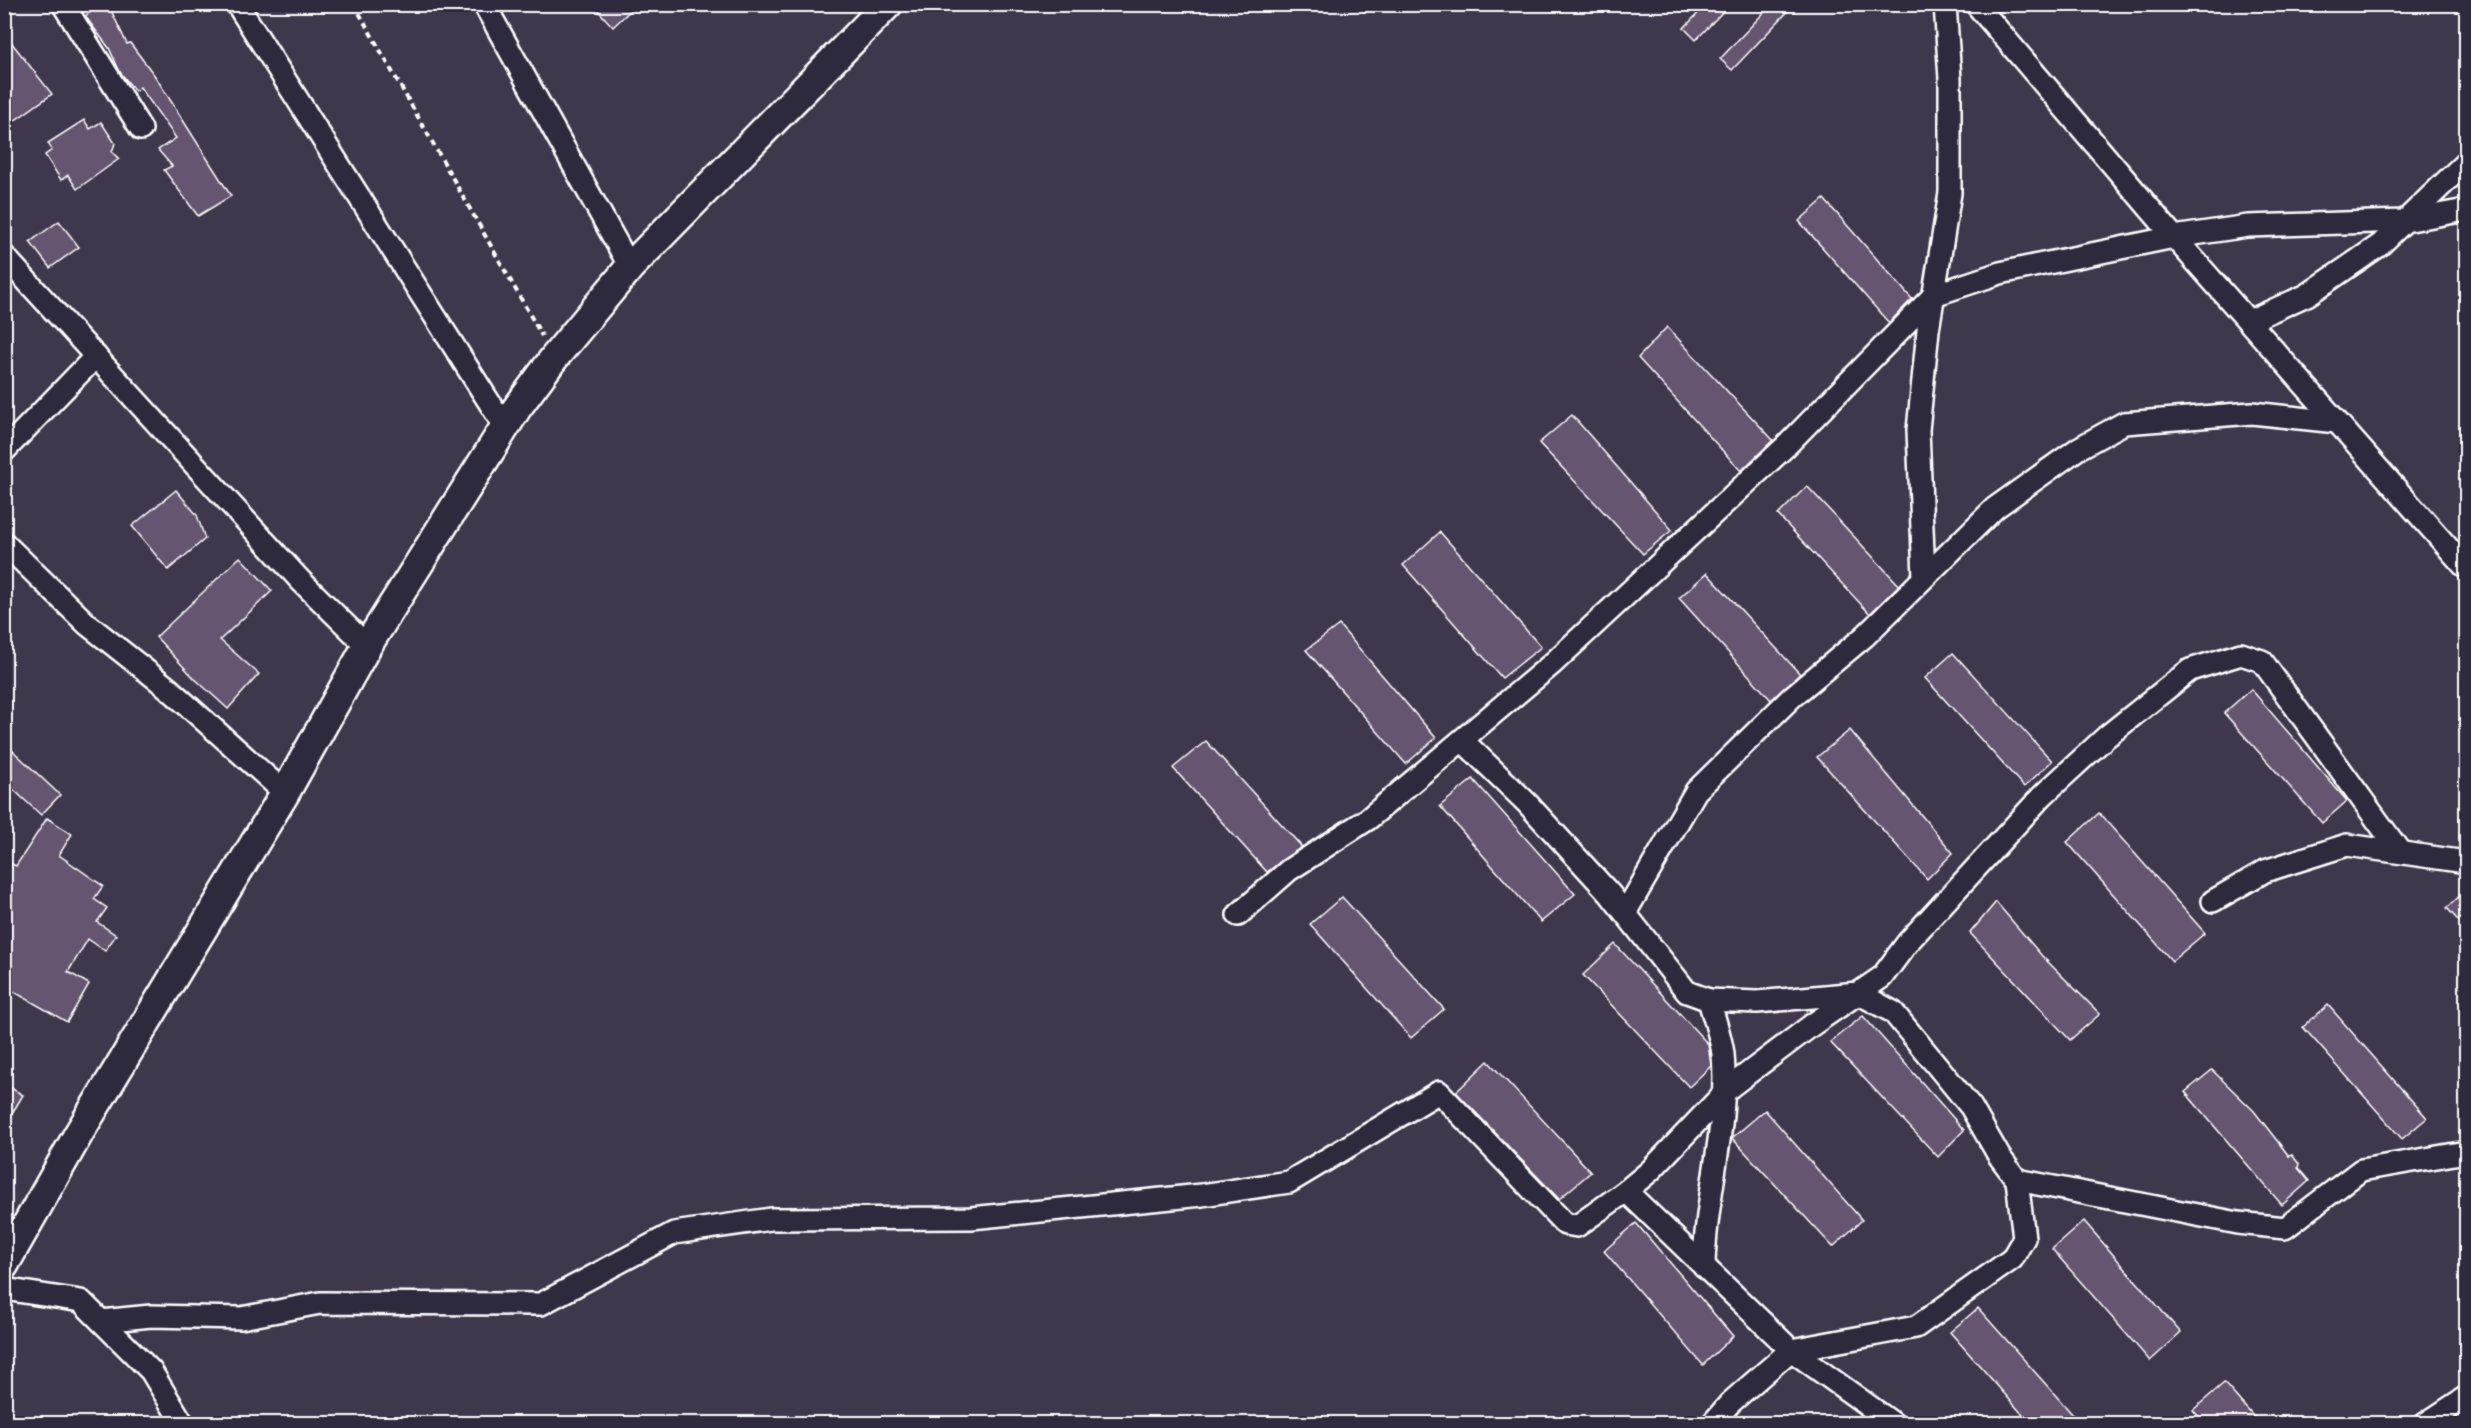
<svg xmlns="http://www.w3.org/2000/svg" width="2471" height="1428" font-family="'Indie Flower',sans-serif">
	<rect width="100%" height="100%" fill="#3f374c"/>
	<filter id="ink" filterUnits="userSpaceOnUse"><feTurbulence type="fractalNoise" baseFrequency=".0167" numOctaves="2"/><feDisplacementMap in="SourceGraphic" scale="12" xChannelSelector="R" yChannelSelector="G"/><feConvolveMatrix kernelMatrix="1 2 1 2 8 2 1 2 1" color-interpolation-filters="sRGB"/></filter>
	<g filter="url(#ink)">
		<!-- building -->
		<g fill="#65556f" stroke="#fff" stroke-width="1.5">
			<path d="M103,4h5l19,40 3,-1 25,33 76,120 -33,20 -34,-46 8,-4 -14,-16 18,-12 -36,-51 -5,4 -15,-19 -11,-24 -24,-32z"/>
			<path d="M592,4h45l-24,23z"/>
			<path d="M1707,4h23l-34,36 -12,-12z"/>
			<path d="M1772,4h23l-63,66 -12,-11z"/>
			<path d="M4,33l48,61 -48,34z"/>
			<path d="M84,120l6,9 11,-7 14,21 -3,9 7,7 -42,30 -9,-14 -7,5 -16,-25 7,-5 -4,-7z"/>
			<path d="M1824,199l88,100 -23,24 -90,-102z"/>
			<path d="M59,221l20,26 -29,21 -20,-26z"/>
			<path d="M1667,327l106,113 -32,31 -103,-113z"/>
			<path d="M1572,415l100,115 -29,24 -104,-111z"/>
			<path d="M1807,486l92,99 -29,29 -92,-99z"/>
			<path d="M176,490l21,25 8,24 -37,31 -36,-44z"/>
			<path d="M1440,532l101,115 -39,31 -99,-113z"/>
			<path d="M240,557l32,34 -52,49 39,34 -31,35 -34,-31 -38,-41z"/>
			<path d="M1707,573l93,101 -29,26 -92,-102z"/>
			<path d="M1339,625l97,113 -30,26 -100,-114z"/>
			<path d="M1953,653l99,108 -28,26 -99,-109z"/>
			<path d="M2251,689l96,112 -25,22 -98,-110z"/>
			<path d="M1850,730l103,123 -26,26 -110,-122z"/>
			<path d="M1206,741l96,106 -35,25 -94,-104z"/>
			<path d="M12,750l48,45 -19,20 -37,-34v-23z"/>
			<path d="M1473,779l102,115 -34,28 -101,-116z"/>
			<path d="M2099,813l106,120 -33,28 -105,-119z"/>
			<path d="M47,818l25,16 -13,21 44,31 -9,13 13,9 -10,14 19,13 -11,16 -17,-12 -20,33 21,12 -22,38 -63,-36v-126l12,6z"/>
			<path d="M2466,890v39l-19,-21z"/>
			<path d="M1342,897l102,112 -33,29 -101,-114z"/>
			<path d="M1996,902l46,54 58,58 -30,26 -100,-107z"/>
			<path d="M1615,944l93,100 3,22 -22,21 -106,-112z"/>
			<path d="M2328,1005l99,113 -25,21 -99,-112z"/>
			<path d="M1863,1016l101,114 -26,27 -108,-115z"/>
			<path d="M1488,1061l103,111 -32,27 -103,-107z"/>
			<path d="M2212,1070l42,41 35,45 3,-1 7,9 -1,4 11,13 -27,24 -97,-113z"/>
			<path d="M4,1084l19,11 -19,32z"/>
			<path d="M1765,1110l97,110 -29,27 -101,-109z"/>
			<path d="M2084,1221l97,112 -31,28 -98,-112z"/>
			<path d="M1636,1223l97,113 -30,29 -99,-114z"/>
			<path d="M1978,1308l103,116h-50l-81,-92z"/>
			<path d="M2224,1383l36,41h-55l-12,-14z"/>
		</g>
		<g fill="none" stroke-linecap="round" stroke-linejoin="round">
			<!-- minor casing -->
			<g stroke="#fff" stroke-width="26">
				<g id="minor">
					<path d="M63,4l78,125"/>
					<path d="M237,4l268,423"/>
					<path d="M484,4l146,263"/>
					<path d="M1976,4l198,233 292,331"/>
					<path d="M4,256l296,324 67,66"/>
					<path d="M2249,321l58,-26 73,-50 86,-83"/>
					<path d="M4,451l92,-95"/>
					<path d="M4,543l83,81 81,64 117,105"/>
					<path d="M1924,577l-6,-147 10,-100 22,-137v-114l-5,-75"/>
					<path d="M1462,740l65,63 83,91 77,98 22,8 48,2 101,-9 35,19 78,95 28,49 18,24 7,58 -12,21 -96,68 -125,23 -61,53 -18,21"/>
					<path d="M2213,901l52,-30 82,-26 119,17"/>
					<path d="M1625,913l71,-122 97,-95 72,-60 130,-128 84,-60 45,-25 128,-10 85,9"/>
					<path d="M1238,915l51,-45 79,-51 184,-155 234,-218 148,-151 66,-22 174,-36 74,-11 157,-5 61,-11"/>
					<path d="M2017,1180l221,43 47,5 76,-58 105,-18"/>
					<path d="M1626,1191l24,-20 80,-84 82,-62 70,-48 26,-35 135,-147 63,-58 84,-67 51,-16 21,7 138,191"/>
					<path d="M1704,1267c1,-71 25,-142 19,-213 -2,-17 -9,-36 -14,-54"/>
					<path d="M4,1289l77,12 70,70 32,53"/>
					<path d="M101,1321l50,-5 90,2 79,-15 221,1 133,-71 97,-14 200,-1 231,-23 87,-13 150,-90 126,132 12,2 49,-35 165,159 103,74"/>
					<path d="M2425,1424l41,-27"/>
				</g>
			</g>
			<!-- secondary casing -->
			<g stroke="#fff" stroke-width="33">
				<path id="secondary" d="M4,1265l75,-132 206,-340 82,-147 150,-238 37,-50 76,-91 258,-263"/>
			</g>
			<!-- path -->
			<path stroke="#fff" stroke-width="4" stroke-dasharray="6 4.5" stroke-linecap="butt" d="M354,4l188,332"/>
			<!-- minor -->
			<use href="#minor" stroke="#2f2a3d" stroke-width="21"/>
			<!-- secondary -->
			<use href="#secondary" stroke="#2f2a3d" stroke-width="28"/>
		</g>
	</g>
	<!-- margin -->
	<rect width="2471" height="1428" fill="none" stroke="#2f2a3d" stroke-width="24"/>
	<rect x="12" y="12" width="2447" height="1404" fill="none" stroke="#fff" stroke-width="2" filter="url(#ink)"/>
</svg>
